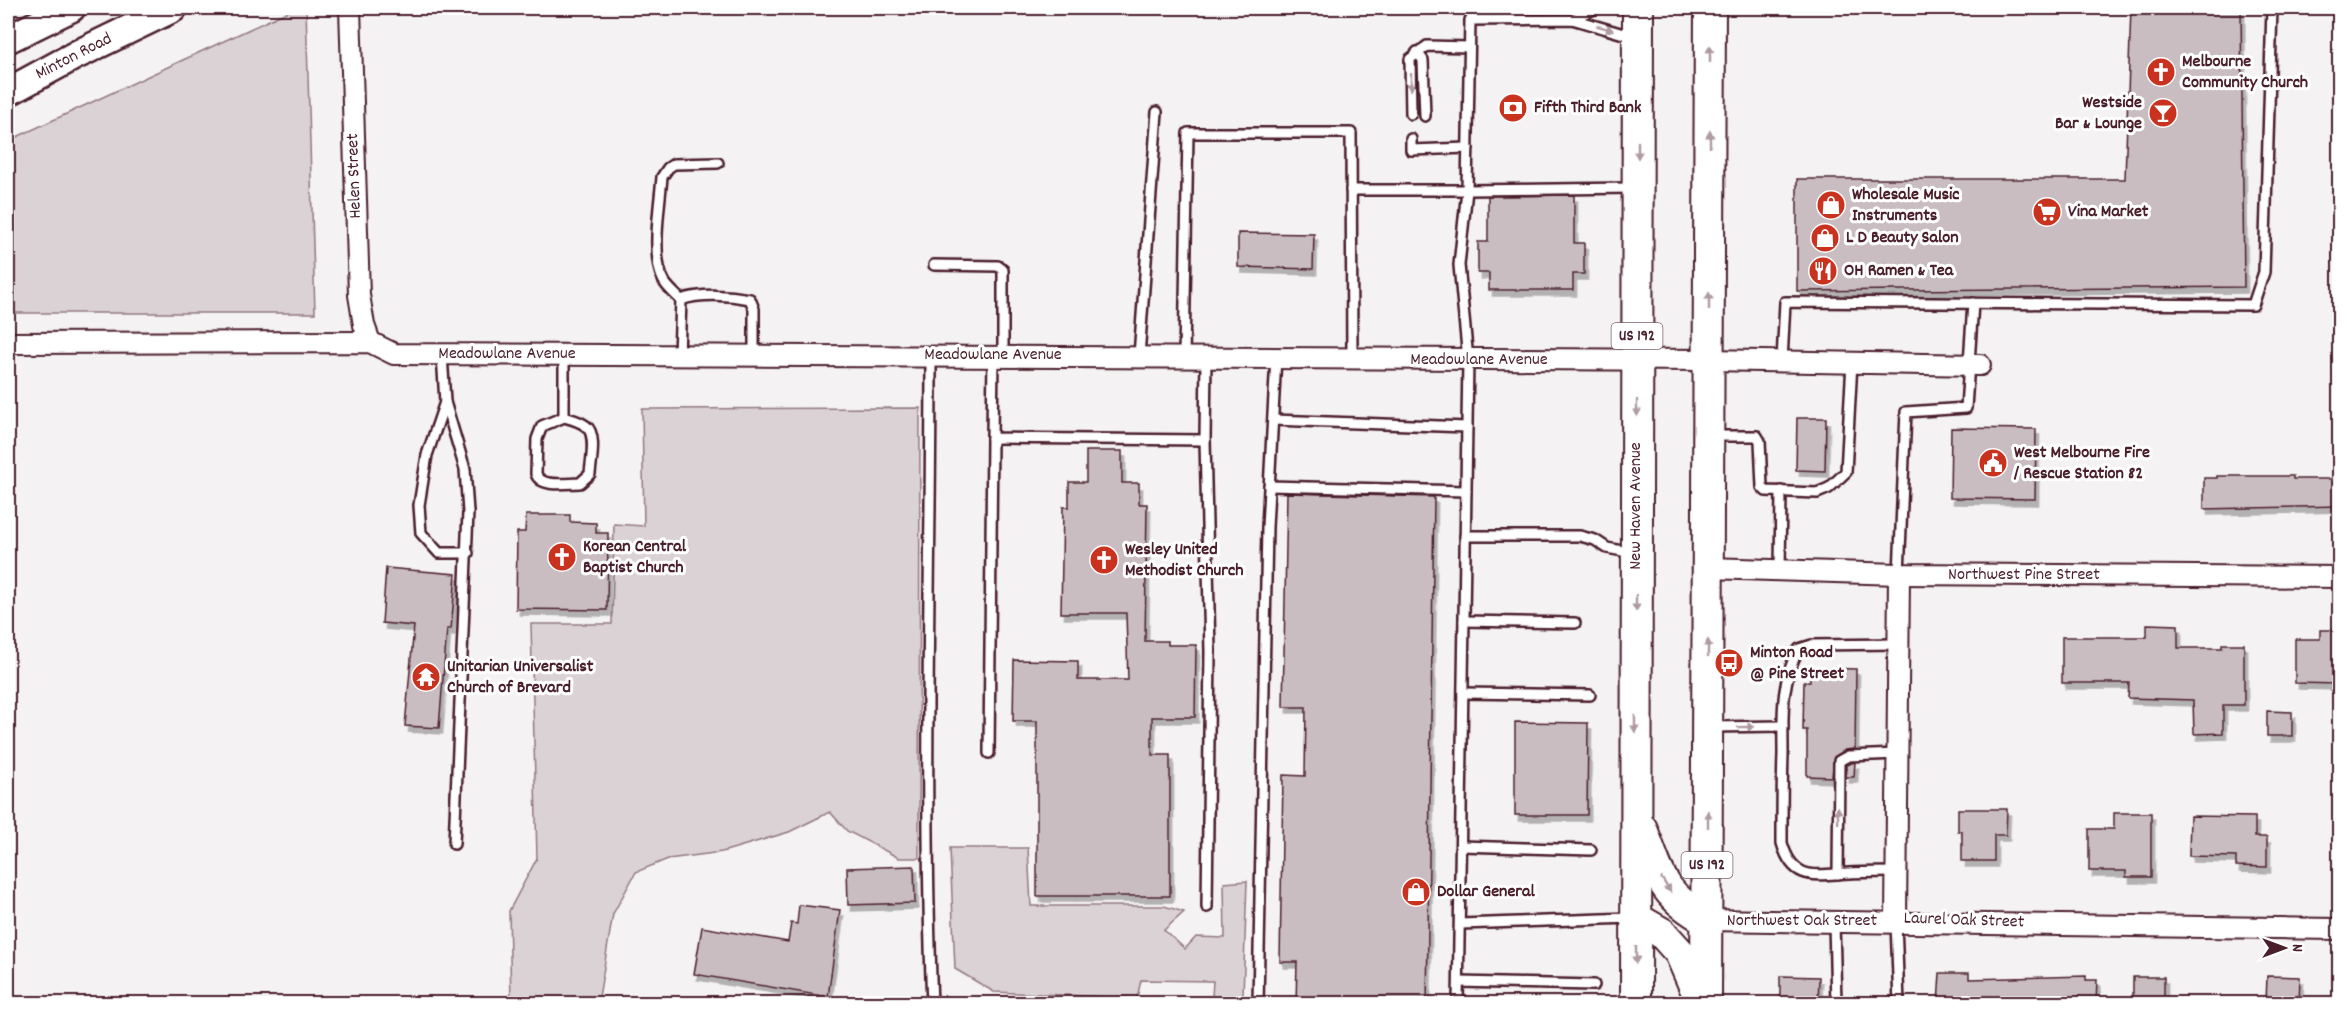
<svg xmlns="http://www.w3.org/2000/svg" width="2347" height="1011" font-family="Dekko,sans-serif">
	<defs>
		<filter id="shadow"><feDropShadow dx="3.5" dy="6" stdDeviation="0" flood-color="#0004"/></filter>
	</defs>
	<rect width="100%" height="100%" fill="#f4f2f2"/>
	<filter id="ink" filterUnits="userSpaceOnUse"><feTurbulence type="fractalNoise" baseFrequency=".0167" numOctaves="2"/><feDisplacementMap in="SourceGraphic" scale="12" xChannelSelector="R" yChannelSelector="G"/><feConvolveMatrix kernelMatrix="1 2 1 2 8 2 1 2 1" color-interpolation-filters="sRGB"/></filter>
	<g filter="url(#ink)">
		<!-- green -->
		<g fill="#dbd2d5" stroke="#927880" stroke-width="1.5">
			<path d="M295,8h11l9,305h-307v-172z"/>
			<path d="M920,408l-1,450h-20l-52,-27 -17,-19 -41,20 -67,20 -54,7 -32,13 -23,42 -15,89h-87l-2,-92 28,-53 -6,-234h81l2,-100 30,2 -2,-117z"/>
			<path d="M950,848h78l3,58h133l20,6 -20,18 21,19 11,-12 29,1 -1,-55 23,-2 -4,114 -31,3 1,-17 -72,-1 -4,18 -143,-6 -39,-23z"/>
		</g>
		<!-- building -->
		<g fill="#cabdc1" stroke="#4a1f2b" stroke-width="1.5" filter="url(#shadow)">
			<path d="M2131,8h110l3,279 -447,4v-112h328z"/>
			<path d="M1574,195v48h10v31h-11v16h-84v-17h-11v-31h10v-46z"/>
			<path d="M1238,233l76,1 -1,35 -75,-2z"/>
			<path d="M1797,418h29l-1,53 -29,-1z"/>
			<path d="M1951,428l85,1 -1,70 -85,-1z"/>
			<path d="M1086,451h36v32h17v21h8l-2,137h23v4h28l-1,72h-43v38h18v141h-133v-175h-24l1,-61 64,1v19h50l-2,-67h-65l2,-106h6v-25h17z"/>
			<path d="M2217,476h76v3h47v27l-136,3v-31h13z"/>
			<path d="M1287,493l147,4 -7,507h-131l1,-42h-17l3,-187 22,1 1,-69h-23z"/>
			<path d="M526,515h44v7l26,1v10h12l-1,77 -91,-1 1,-77h8z"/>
			<path d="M386,568l70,6 -5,55h-4l-8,99 -34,-2 9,-100 -32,-3z"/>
			<path d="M2147,624l31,1v23h44v-4h22v61h-21v28l-29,1 -1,-34 -65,-2 1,-15h-67v-46h85z"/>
			<path d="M2320,630h20v54l-45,-1v-44h25z"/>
			<path d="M1821,668l35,1 -1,80 -10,1 -11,7 -2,20 -25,-1v-46h-4l1,-48h6v-11h11z"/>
			<path d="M2267,711l25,1v24h-25z"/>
			<path d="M1515,722l73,1 -1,92h-72z"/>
			<path d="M1855,762l-1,15h-8v-12z"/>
			<path d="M1958,809h49l-1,26h-12v26h-32v-30h-4z"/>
			<path d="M2114,813h37v64h-25v-6h-37v-42h25z"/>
			<path d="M2190,816l65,1v20h12v30l-31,-1v-9l-47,-1z"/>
			<path d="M914,866l1,37 -67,2 -1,-37z"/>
			<path d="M799,905l41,5 -12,87 -134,-23 8,-47 86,15 3,-19 6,1z"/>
			<path d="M1940,973h29v6l117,-3v4h11l-1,24h-158z"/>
			<path d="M1780,976l39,1 -1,27h-38z"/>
			<path d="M2267,976l33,1 -1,27h-33z"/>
			<rect x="2133" y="977" width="31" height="27"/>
		</g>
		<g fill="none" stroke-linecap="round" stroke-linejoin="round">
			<!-- service casing -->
			<g stroke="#4a1f2b" stroke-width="14">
				<g id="service">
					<path d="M1572,19l24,-11"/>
					<path d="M1417,52l6,8 2,56"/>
					<path d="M1411,114l-1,-55 17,-13 42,1"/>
					<path d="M1411,139v11l57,-2"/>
					<path d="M1632,188l-165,2 3,-170 102,-1 62,18"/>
					<path d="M1351,190h116l-8,75 9,95 -10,644"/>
					<path d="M934,265l64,1 5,4v85"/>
					<path d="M681,300c-5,-5 -12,-11 -16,-17 -15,-23 -5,-79 -3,-106l6,-9 6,-4 44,-1"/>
					<path d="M442,354l3,48 -18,53 -8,50 2,28 18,20h29"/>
					<path d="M564,354v63l-22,9 -5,13 -1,35c5,14 31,9 44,9l10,-9c1,-13 7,-40 -4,-48 -6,-5 -15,-7 -22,-9"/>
					<path d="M679,354l2,-54c19,-7 49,-5 69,-1l4,10v46"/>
					<path d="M931,355c0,216 -8,433 1,649"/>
					<path d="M993,355l-1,83 213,2 1,-83"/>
					<path d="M1139,356l18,-244"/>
					<path d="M1184,357l4,-224h163l1,225"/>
					<path d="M1782,361l3,-59 468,3 11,-33 8,-264"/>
					<path d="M445,402l20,67 3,43 -14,332"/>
					<path d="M1273,420l194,7"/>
					<path d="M1711,436h46l3,5 2,46 4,4 51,2 12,-5 17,-16 6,-110"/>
					<path d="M1205,440l5,211 -3,256"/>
					<path d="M1269,486l197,5"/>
					<path d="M1465,536h115l15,4 12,8 26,5"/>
					<path d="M1780,571l1,-80"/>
					<path d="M1899,574l7,-162 60,-4 7,-105"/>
					<path d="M1464,621l111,2"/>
					<path d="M1463,693l127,2"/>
					<path d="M1710,727l73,-1"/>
					<path d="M989,753l3,-315"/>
					<path d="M1461,846l130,4"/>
					<path d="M1897,872c-16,0 -32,0 -48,1 -34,2 -56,9 -67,-30 0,-30 0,-59 1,-89 0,-36 -3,-73 16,-105l13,-4 87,-1"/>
					<path d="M1838,874l1,-113 9,-5 50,-2"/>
					<path d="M1834,922l2,82"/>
					<path d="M1896,922l3,82"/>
					<path d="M1460,924l171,-6"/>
					<path d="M1459,982l135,3"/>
					<path d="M1258,1004l9,-477 9,-170"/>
				</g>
			</g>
			<!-- minor casing -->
			<g stroke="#4a1f2b" stroke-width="24">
				<g id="minor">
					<path d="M350,8l9,287 5,30 6,17"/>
					<path d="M8,343l362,-1 24,12 1315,6 271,5"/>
					<path d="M1708,568l191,6 441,3"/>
					<path d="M1707,920l633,9"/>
					<path d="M1896,922l3,-348"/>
				</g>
			</g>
			<!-- secondary casing -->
			<g stroke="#4a1f2b" stroke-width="32">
				<g id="secondary">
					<path d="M8,39l63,-31"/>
					<path d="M8,92l68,-37 97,-47"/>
				</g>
			</g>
			<!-- primary casing -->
			<g stroke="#4a1f2b" stroke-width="34">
				<g id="primary">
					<path d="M1642,829c18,47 19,66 65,91"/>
					<path d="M1636,918l26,15 18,20 22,51"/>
					<path d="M1636,1004l2,-996"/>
					<path d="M1706,1004l4,-996"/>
				</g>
			</g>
			<!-- service -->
			<use href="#service" stroke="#fff" stroke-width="9"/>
			<!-- minor -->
			<use href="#minor" stroke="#fff" stroke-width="20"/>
			<!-- secondary -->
			<use href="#secondary" stroke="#fff" stroke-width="27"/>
			<!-- primary -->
			<use href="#primary" stroke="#fff" stroke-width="30"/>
		</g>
		<!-- one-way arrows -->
		<defs><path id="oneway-solid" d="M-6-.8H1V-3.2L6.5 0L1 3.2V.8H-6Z" transform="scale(1.5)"/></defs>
		<g fill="#ae9aa0">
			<use href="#oneway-solid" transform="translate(1605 28) rotate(16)"/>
			<use href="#oneway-solid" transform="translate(1710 54) rotate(-90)"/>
			<use href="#oneway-solid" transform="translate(1411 82) rotate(90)"/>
			<use href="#oneway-solid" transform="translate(1710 139) rotate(-90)"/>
			<use href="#oneway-solid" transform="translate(1638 150) rotate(90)"/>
			<use href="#oneway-solid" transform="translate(1709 301) rotate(-90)"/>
			<use href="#oneway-solid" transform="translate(1637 408) rotate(90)"/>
			<use href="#oneway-solid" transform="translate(1636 603) rotate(90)"/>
			<use href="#oneway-solid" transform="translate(1708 648) rotate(-90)"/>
			<use href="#oneway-solid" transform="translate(1635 724) rotate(90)"/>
			<use href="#oneway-solid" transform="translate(1746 727) rotate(-1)"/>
			<use href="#oneway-solid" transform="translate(1838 815) rotate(-91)"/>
			<use href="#oneway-solid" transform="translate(1708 819) rotate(-90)"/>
			<use href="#oneway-solid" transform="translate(1666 885) rotate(57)"/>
			<use href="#oneway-solid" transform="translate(1636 955) rotate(90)"/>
		</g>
	</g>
	<!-- icons -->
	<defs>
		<g id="church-disc" transform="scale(1.5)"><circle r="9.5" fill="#c8321e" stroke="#fff"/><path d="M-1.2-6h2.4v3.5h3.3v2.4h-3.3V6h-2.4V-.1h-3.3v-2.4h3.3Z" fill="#fff"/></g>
		<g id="bank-disc" transform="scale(1.5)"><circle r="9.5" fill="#c8321e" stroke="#fff"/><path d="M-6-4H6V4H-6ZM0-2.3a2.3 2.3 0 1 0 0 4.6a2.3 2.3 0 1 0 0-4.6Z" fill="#fff"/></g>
		<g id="bar-disc" transform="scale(1.5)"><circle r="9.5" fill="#c8321e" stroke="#fff"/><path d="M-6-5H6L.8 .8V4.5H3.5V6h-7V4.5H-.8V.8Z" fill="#fff"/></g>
		<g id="shop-disc" transform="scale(1.5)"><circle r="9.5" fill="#c8321e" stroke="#fff"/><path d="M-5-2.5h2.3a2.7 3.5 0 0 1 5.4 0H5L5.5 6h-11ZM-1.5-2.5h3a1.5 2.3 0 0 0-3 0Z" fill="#fff"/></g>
		<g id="supermarket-disc" transform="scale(1.5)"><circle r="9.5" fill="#c8321e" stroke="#fff"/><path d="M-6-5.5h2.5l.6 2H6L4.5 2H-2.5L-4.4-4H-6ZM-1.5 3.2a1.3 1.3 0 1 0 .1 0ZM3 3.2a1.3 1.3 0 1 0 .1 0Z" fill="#fff"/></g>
		<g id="restaurant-disc" transform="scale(1.5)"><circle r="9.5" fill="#c8321e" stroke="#fff"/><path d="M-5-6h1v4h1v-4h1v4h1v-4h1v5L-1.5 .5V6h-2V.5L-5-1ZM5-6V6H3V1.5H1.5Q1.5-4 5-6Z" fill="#fff"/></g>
		<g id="civic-disc" transform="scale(1.5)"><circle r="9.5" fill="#c8321e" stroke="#fff"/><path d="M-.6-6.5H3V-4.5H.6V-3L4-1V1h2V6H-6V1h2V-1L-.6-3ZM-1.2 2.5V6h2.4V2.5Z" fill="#fff"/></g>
		<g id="bus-disc" transform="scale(1.5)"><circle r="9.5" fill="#c8321e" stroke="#fff"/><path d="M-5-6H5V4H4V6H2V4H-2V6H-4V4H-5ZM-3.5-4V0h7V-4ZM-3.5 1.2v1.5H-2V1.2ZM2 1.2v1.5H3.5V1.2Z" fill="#fff"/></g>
		<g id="temple-disc" transform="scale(1.5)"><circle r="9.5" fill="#c8321e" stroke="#fff"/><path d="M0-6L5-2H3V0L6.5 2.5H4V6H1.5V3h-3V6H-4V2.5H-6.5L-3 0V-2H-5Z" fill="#fff"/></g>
	</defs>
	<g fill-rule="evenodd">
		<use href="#church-disc" x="2161" y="72"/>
		<use href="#bank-disc" x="1513" y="108"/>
		<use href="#bar-disc" x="2163" y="113"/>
		<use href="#shop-disc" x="1831" y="205"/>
		<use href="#supermarket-disc" x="2047" y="212"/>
		<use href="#shop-disc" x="1825" y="238"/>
		<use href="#restaurant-disc" x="1823" y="271"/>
		<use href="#civic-disc" x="1993" y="463"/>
		<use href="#church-disc" x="562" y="557"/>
		<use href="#church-disc" x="1104" y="560"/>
		<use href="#bus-disc" x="1729" y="663"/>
		<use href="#temple-disc" x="426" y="677"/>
		<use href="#shop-disc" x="1416" y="892"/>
	</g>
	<g text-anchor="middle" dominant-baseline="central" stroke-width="6" stroke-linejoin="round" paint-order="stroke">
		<!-- shield labels -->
		<g fill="#fff" stroke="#80626b" stroke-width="1.5">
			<rect x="1611.5" y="323" width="51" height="26" rx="4.5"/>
			<rect x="1681.5" y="852" width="51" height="26" rx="4.5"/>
		</g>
		<g font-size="16" font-weight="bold" fill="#4a1f2b">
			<text x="1637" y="336">US 192</text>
			<text x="1707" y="865">US 192</text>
		</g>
		<!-- street labels -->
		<g font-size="18" fill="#4a1f2b" stroke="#fff">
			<text transform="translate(74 57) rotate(-27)">Minton Road</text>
			<text transform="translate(355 176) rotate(-92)">Helen Street</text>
			<text x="507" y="354">Meadowlane Avenue</text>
			<text x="993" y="355">Meadowlane Avenue</text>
			<text x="1479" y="360">Meadowlane Avenue</text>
			<text transform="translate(1636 506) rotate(-90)">New Haven Avenue</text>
			<text x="2024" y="575">Northwest Pine Street</text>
			<text x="1802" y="921">Northwest Oak Street</text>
			<text transform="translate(1964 921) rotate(2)">Laurel Oak Street</text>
		</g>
		<!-- poi labels -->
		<g font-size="18" font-weight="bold" fill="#4a1f2b" stroke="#fff" text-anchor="start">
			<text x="2182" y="62">Melbourne<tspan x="2182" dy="21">Community Church</tspan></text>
			<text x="2142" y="103" text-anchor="end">Westside<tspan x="2142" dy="21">Bar &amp; Lounge</tspan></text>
			<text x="1534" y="108">Fifth Third Bank</text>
			<text x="1852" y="195">Wholesale Music<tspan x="1852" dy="21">Instruments</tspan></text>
			<text x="2068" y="212">Vina Market</text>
			<text x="1846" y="238">L D Beauty Salon</text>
			<text x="1844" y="271">OH Ramen &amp; Tea</text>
			<text x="2014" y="453">West Melbourne Fire<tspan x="2014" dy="21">/ Rescue Station 82</tspan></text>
			<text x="583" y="547">Korean Central<tspan x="583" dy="21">Baptist Church</tspan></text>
			<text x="1125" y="550">Wesley United<tspan x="1125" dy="21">Methodist Church</tspan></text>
			<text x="1750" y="653">Minton Road<tspan x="1750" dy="21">@ Pine Street</tspan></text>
			<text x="447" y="667">Unitarian Universalist<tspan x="447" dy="21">Church of Brevard</tspan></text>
			<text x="1437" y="892">Dollar General</text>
		</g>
	</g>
	<!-- margin -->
	<rect width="2347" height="1011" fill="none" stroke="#fff" stroke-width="30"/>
	<rect x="15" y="15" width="2317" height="981" fill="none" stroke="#4a1f2b" stroke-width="2" filter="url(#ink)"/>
	<!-- north arrow -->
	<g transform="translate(2284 948) rotate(90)" stroke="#ffffff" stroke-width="4.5" paint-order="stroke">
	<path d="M0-4.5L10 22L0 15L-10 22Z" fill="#4a1f2b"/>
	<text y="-9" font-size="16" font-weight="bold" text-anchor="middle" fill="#4a1f2b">N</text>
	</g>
</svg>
